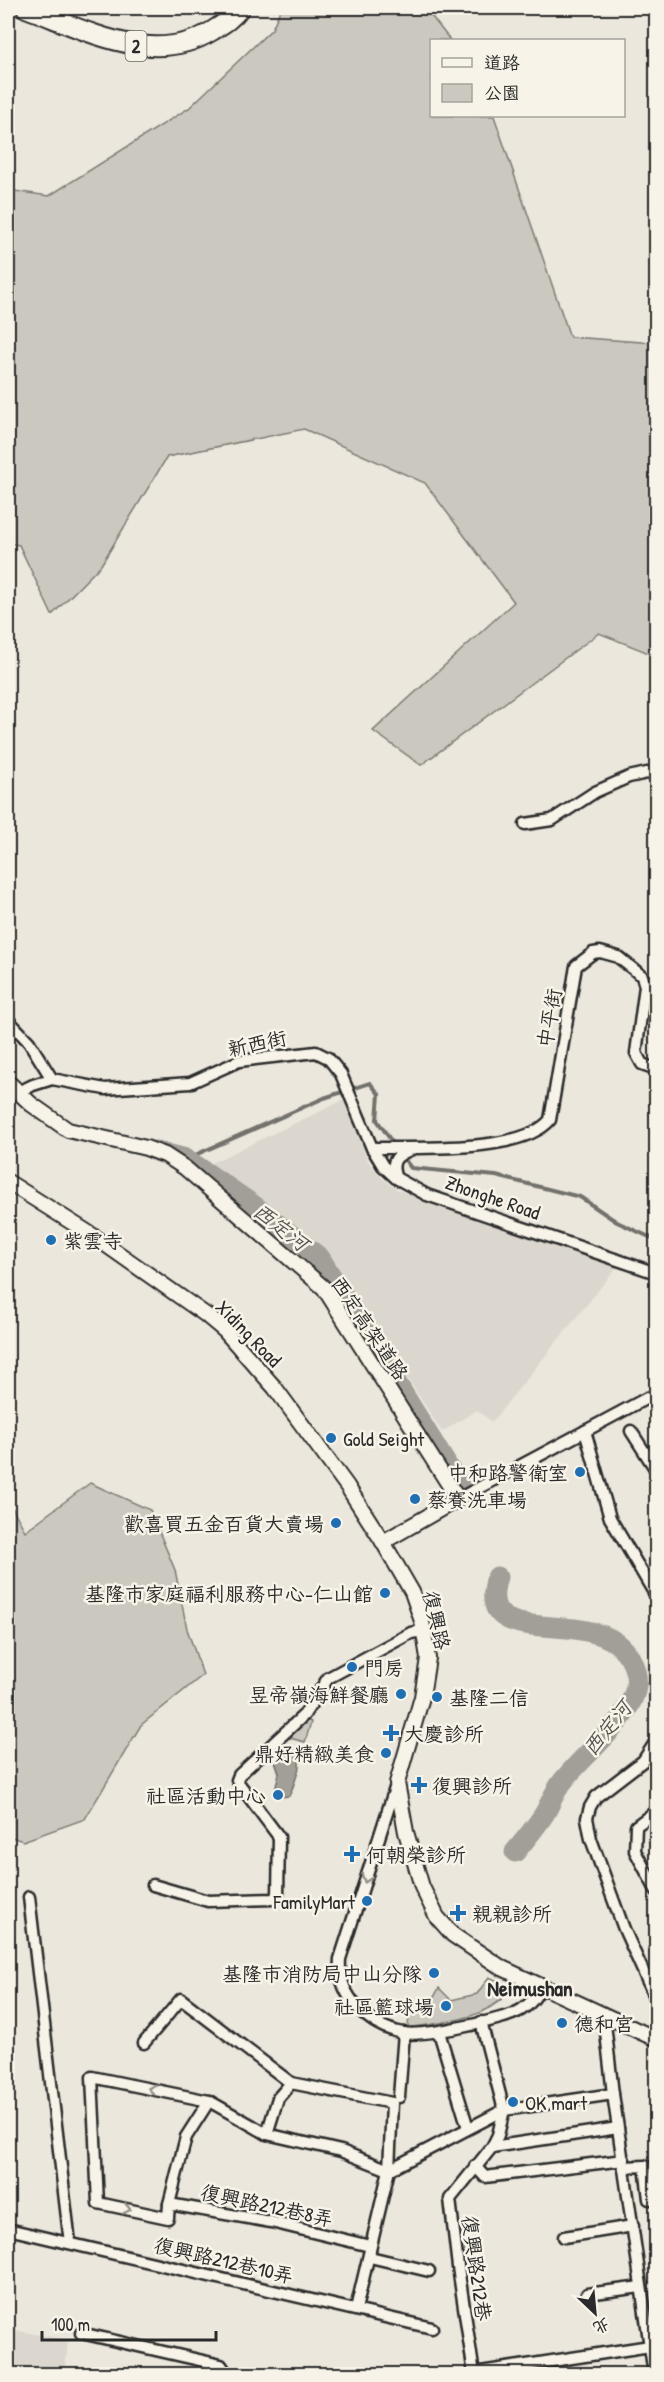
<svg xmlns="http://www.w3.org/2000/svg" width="664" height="2382" font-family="'Patrick Hand','LXGW WenKai TC',sans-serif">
	<rect width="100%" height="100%" fill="#ebe7dd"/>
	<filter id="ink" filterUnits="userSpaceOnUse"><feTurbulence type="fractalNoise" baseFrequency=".0167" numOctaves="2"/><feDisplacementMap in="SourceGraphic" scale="12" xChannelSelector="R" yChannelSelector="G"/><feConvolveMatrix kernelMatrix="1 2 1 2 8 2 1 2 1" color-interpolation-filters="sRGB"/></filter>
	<g filter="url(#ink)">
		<!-- built -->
		<g fill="#dbd7ce">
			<path d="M344,1100l24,61 15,18 15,11 220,76 -126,156 -15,-12 -35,22 -83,-129 -150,-139z"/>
			<path d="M8,2329l60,11 -3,34h-57z"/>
		</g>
		<!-- green -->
		<g fill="#cbc8bf" stroke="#7b7a75" stroke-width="1.5">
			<path d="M281,8h144l25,32h-18v76h62l76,221 86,6v313l-57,-23 -178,132 -48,-34 141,-129 -89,-119 -121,-54 -137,28 -66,108 -49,50 -33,-70 -11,-2v-353l41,6 140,-88 83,-79z"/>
			<path d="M90,1483l60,27 25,60 12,59 16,46 -62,50 -56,94 -62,22 -15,-5v-336l17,31z"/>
			<path d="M301,1718l10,4 -6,20 -23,-6z"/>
			<path d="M489,1977l15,7 2,11c-25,26 -64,27 -98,33l1,-13 17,-3 13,-24 12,12 26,-6z"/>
		</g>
		<!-- water -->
		<path fill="#a29f98" stroke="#72716c" stroke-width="1.5" d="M292,1748c14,12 4,29 -1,44l-2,4 -8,1 -6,-6 4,-18 -4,-12 2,-6 8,-6z"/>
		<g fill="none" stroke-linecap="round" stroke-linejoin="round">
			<!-- stream -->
			<g stroke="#72716c" stroke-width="4">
				<path d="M402,1156l9,12 85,8 84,21 37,25 39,18"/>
				<path d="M186,1159l138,-61 46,-15 9,11 -2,26 17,25"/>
			</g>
			<!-- river -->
			<g stroke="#a29f98" stroke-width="21">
				<path d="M155,1151l31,8 67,46 67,53 139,227"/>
				<path d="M497,1577c-27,88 122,12 139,98 7,39 -59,82 -78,113 -6,9 -9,19 -15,28 -9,13 -18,24 -28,36"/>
			</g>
			<!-- minor casing -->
			<g stroke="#2b2b2b" stroke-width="15">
				<g id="minor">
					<path d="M525,824l27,-4 43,-28 34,-15 18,-4 9,1"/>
					<path d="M8,1020l21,22 23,37"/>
					<path d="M8,1097l25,-12 19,-6 53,10 85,-6 49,-22 77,-9 12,6 13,16 31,74 11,18 13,12 31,17 229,78"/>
					<path d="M372,1148c43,-1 149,6 178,-28l26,-154 17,-13 7,-1 18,5 24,19 3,10 -9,67 6,11 14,5"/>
					<path d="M395,1176c-5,-16 2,-21 17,-27"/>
					<path d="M585,1431l25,87 46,78"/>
					<path d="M631,1431l25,39"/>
					<path d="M458,1499l189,-101 9,-2"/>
					<path d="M656,1741l-13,20 -47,36 -6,10 -3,11 4,21 33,90 32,71"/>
					<path d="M396,1785l-56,174c-3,37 28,67 63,74 20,4 101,-13 118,-23 10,-6 15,-14 21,-24"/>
					<path d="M656,1811l-20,15 -1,25 21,39"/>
					<path d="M153,1885l55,16 65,-2 5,-4 1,-58 -39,-52 -3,-5 2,-5 65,-60 24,-37 83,-45 12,-2"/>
					<path d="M29,1897l41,346"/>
					<path d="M604,2015l9,79 41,280"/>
					<path d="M439,2032l29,96"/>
					<path d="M144,2043l37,-44 110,84 101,20 -3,67 -33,139"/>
					<path d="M399,2097l5,-64"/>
					<path d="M209,2101l-117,-24 6,126 70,15 1,-14 102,18 99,24"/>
					<path d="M267,2134l11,-36 13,-15"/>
					<path d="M492,2147l126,-19"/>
					<path d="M475,2166l10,11 139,-17"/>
					<path d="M625,2167l20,-1 4,33h7"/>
					<path d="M389,2170l115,-60 109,-16"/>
					<path d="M169,2204l17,-67 23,-36 58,33 74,17 48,19"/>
					<path d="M8,2229l424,99"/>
					<path d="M564,2237l69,-11"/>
					<path d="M370,2257l59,14"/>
					<path d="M587,2294l54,-7"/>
					<path d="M81,2333l140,32 6,9"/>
					<path d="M474,2373l176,-27"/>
					<path d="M474,2374l-16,-107 -8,-68 42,-52 6,-12 6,-25 -23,-88"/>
				</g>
			</g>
			<!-- tertiary casing -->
			<g stroke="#2b2b2b" stroke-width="18">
				<g id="tertiary">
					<path d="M8,1082l23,22 37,26 78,18 19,7 20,13 139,120 134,211 -75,43"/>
					<path d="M8,1182l87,55 111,78 18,15 51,58 72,98 36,56 29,50 10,29 6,37 -6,39 -25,86 9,49 16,55 15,30 16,18 49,33 154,71"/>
				</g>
			</g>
			<!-- primary casing -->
			<g stroke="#2b2b2b" stroke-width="22">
				<path id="primary" d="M26,8c58,21 126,60 186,23 11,-7 20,-12 28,-23"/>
			</g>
			<!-- minor -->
			<use href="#minor" stroke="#f7f3e8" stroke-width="10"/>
			<!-- tertiary -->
			<use href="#tertiary" stroke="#f7f3e8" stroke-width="14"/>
			<!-- primary -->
			<use href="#primary" stroke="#f7f3e8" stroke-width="18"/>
		</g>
		<!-- one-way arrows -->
		<defs><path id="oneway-chevron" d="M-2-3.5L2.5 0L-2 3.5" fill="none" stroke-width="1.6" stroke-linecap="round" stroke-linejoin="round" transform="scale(1.5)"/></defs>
		<g stroke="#918f8a">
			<use href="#oneway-chevron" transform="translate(366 1879) rotate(108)"/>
			<use href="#oneway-chevron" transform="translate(152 2089) rotate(-169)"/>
			<use href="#oneway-chevron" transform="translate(127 2209) rotate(12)"/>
		</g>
	</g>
	<!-- markers -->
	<g fill="#1f6fb2" stroke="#f7f3e8" stroke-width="2">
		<circle cx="51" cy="1240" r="6"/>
		<circle cx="331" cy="1438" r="6"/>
		<circle cx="580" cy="1472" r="6"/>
		<circle cx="415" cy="1499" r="6"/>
		<circle cx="336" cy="1523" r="6"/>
		<circle cx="385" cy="1593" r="6"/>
		<circle cx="352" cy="1667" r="6"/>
		<circle cx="401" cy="1694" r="6"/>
		<circle cx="437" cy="1697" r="6"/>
		<path d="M388 1724h6v6h6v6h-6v6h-6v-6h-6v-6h6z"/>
		<circle cx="386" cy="1753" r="6"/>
		<path d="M416 1776h6v6h6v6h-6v6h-6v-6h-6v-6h6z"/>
		<circle cx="278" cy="1795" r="6"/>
		<path d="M349 1845h6v6h6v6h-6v6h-6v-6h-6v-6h6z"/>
		<circle cx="367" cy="1901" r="6"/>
		<path d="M455 1904h6v6h6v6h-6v6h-6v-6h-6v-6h6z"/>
		<circle cx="434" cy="1973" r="6"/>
		<circle cx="446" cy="2006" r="6"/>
		<circle cx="562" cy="2023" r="6"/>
		<circle cx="513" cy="2102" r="6"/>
	</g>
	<g text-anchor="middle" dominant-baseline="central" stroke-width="5" stroke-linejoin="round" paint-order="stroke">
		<!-- shield labels -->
		<rect fill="#f7f3e8" stroke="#686764" stroke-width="1.5" x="125.5" y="31" width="21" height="30" rx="4.5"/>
		<g font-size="18" font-weight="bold" fill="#2b2b2b">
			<text x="136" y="46">2</text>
		</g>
		<!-- street labels -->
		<g font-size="20" fill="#2b2b2b" stroke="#f7f3e8">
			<text transform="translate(549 1018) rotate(-80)">中平街</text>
			<text transform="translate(257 1043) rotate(-12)">新西街</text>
			<text transform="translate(493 1197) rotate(19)">Zhonghe Road</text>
			<text transform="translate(370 1328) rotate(56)">西定高架道路</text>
			<text transform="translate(249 1333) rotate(46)">Xiding Road</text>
			<text transform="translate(437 1620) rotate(77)">復興路</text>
			<text transform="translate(267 2205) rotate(12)">復興路212巷8弄</text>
			<text transform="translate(224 2260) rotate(13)">復興路212巷10弄</text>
			<text transform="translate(477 2268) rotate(82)">復興路212巷</text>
		</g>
		<!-- poi labels -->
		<g font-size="20" fill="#2b2b2b" stroke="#f7f3e8" text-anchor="start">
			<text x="63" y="1240">紫雲寺</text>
			<text x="343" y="1438">Gold Seight</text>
			<text x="568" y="1472" text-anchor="end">中和路警衛室</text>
			<text x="427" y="1499">蔡賽洗車場</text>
			<text x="324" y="1523" text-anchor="end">歡喜買五金百貨大賣場</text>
			<text x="373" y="1593" text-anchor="end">基隆市家庭福利服務中心-仁山館</text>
			<text x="364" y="1667">門房</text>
			<text x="389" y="1694" text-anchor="end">昱帝嶺海鮮餐廳</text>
			<text x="449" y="1697">基隆二信</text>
			<text x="404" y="1733">大慶診所</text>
			<text x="374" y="1753" text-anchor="end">鼎好精緻美食</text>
			<text x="432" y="1785">復興診所</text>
			<text x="266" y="1795" text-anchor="end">社區活動中心</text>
			<text x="366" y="1854">何朝榮診所</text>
			<text x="355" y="1901" text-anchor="end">FamilyMart</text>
			<text x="472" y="1913">親親診所</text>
			<text x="422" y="1973" text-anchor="end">基隆市消防局中山分隊</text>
			<text x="434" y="2006" text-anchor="end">社區籃球場</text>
			<text x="574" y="2023">德和宮</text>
			<text x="525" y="2102">OK mart</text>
		</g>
		<!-- water labels -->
		<g font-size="21" font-style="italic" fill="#555451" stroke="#f7f3e8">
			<text transform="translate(281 1227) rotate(38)">西定河</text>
			<text transform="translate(607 1728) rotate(-51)">西定河</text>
		</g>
		<!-- quarter labels -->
		<g font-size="22" font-weight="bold" fill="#2b2b2b" stroke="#f7f3e8">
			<text x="530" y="1988">Neimushan</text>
		</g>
	</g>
	<!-- margin -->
	<rect width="664" height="2382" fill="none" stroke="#f7f3e8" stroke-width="30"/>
	<rect x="15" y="15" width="634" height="2352" fill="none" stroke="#2b2b2b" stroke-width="2" filter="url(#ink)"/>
	<!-- legend -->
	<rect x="430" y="39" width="195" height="78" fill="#f7f3e8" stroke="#a5a39c" stroke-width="1.5"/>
	<rect x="442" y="58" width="30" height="9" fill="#f7f3e8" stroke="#a5a39c" stroke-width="1.5"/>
	<text x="484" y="69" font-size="18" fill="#2b2b2b">道路</text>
	<rect x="442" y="84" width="30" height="18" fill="#cbc8bf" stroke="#a5a39c" stroke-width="1.5"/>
	<text x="484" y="99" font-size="18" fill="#2b2b2b">公園</text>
	<!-- north arrow -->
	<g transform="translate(595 2313) rotate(154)" stroke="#f7f3e8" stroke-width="4.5" paint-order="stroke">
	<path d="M0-4.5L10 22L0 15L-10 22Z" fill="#2b2b2b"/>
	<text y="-9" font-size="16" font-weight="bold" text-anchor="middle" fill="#2b2b2b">北</text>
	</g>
	<!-- scale -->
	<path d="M42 2331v9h174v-9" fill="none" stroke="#2b2b2b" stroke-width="3"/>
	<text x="51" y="2331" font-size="18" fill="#2b2b2b" stroke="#f7f3e8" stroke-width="4.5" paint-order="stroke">100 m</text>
</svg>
